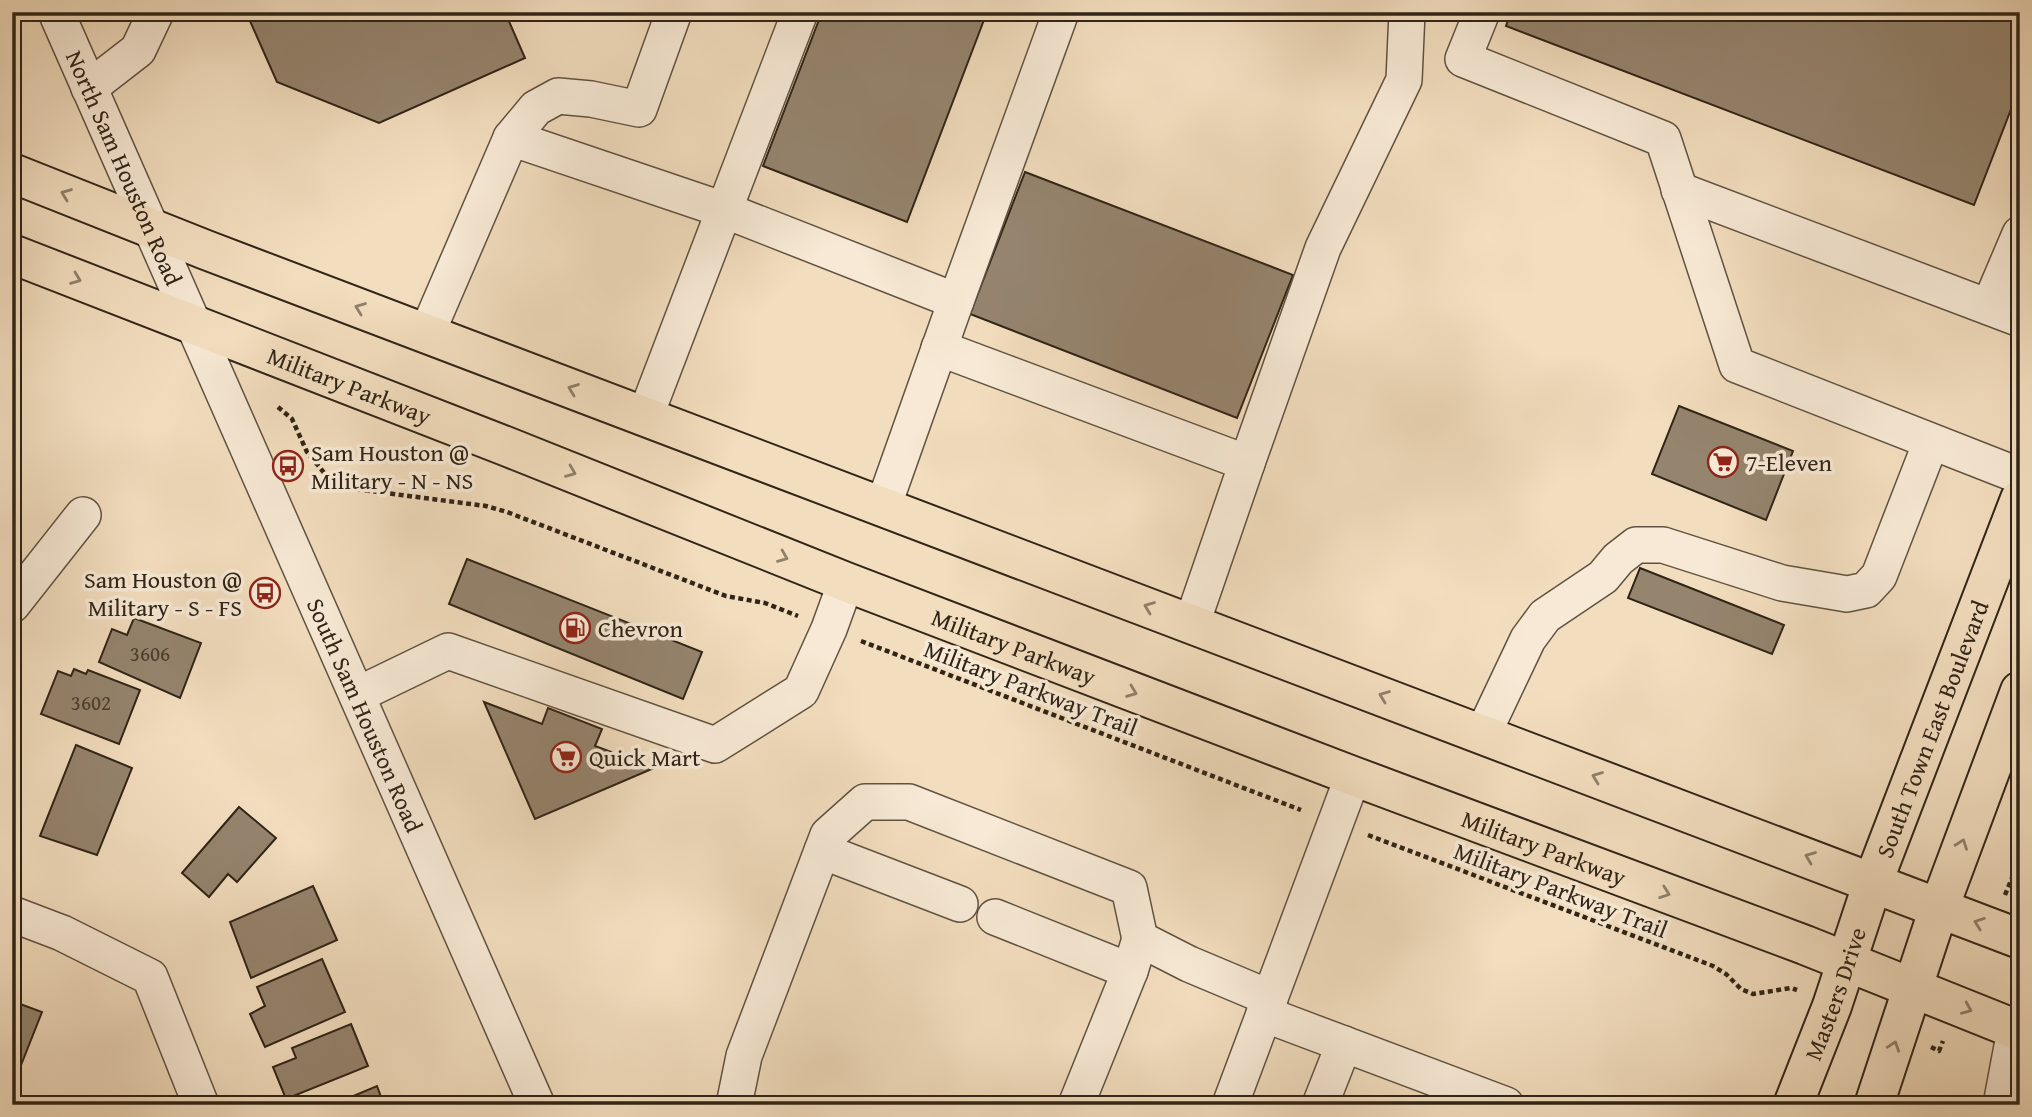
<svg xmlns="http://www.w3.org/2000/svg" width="2032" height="1117" font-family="'Gentium Book Plus',serif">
	<rect width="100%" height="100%" fill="#f2ddbe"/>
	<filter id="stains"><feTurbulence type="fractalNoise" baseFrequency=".00286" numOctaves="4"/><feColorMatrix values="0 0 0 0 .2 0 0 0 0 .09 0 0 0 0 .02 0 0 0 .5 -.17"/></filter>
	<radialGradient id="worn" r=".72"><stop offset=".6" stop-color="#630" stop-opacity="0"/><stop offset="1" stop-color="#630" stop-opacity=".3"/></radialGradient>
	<!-- building -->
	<g fill="#95846e" stroke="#302417" stroke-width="2">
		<path d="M246,12h259l20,46 -146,65 -102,-41z"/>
		<path d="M822,12h165l-80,210 -144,-56z"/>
		<path d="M1511,12h509v74l-46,119 -468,-179z"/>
		<path d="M1025,172l268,103 -56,143 -267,-104z"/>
		<path d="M1679,406l114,45 -27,69 -114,-46z"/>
		<path d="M467,559l235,93 -19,47 -234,-95z"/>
		<path d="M1640,568l144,57 -12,29 -144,-56z"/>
		<path d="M134,618l67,25 -21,55 -81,-36 13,-33 15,6z"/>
		<path d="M74,669l12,5 2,-4 52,20 -21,54 -78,-30 17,-43 13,5z"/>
		<path d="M484,702l58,22 6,-16 54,21 -7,17 59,22 -119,51z"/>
		<path d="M76,745l56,23 -35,87 -57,-19z"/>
		<path d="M239,807l37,31 -39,44 -9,-8 -19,23 -27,-24z"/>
		<path d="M313,886l24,54 -86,38 -21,-56z"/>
		<path d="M322,959l23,53 -80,35 -15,-33 15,-8 -8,-19z"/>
		<path d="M12,1001l30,11 -30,76z"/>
		<path d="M351,1024l17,42 -82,33 -13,-32 23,-9 -4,-10z"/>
		<path d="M377,1086l7,19h-52z"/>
		<path d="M103,1098l3,7h-17z"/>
	</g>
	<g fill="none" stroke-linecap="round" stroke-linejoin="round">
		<!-- minor casing -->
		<g stroke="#605241" stroke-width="38">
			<g id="minor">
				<path id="s1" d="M56,12l481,1093"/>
				<path d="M1482,12l-19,47 200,80 74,226 283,111"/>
				<path d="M89,88l49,-38 18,-38"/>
				<path d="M511,138l25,-30 22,-12 33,3 48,10 35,-97"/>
				<path d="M1679,190l341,129"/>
				<path d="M956,301l105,-289"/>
				<path d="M1989,307l31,-73"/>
				<path d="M427,333l84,-195 213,72 232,91 -73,206"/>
				<path d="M939,348l308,115 -55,160"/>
				<path d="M645,417l155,-405"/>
				<path d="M1247,463l76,-215 81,-168 3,-68"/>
				<path d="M12,605l71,-90"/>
				<path d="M357,695l91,-44 267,94 86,-54 28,-62 17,-47"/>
				<path d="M1483,734l45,-95 17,-23 58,-39 15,-18 18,-14h27l119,38 65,11 19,-4 13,-14 52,-134"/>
				<path d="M822,851l138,53"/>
				<path d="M12,914l50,19 88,44 51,128"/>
				<path d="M995,917l135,54"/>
				<path d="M1140,939l49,25 81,34"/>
				<path d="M1264,1014l242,91"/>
				<path d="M734,1105l10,-49 84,-221 37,-33h44l220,86 11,51 -10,32 -54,134"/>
				<path d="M1230,1105l123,-329"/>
				<path d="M1320,1105l24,-61"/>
				<path d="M2001,1105l14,-75"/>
			</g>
		</g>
		<!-- major casing -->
		<g stroke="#302417" stroke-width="42">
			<g id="major">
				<path d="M12,173l194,77 1814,689"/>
				<path id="s2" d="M12,254l496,193 338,135 507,194 452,169 215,86"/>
				<path id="s3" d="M1793,1105l39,-99 41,-124 23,-60 124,-323"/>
				<path d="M1874,1105l65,-197 81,-217"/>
			</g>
		</g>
		<!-- path -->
		<g stroke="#302417" stroke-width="4.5" stroke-dasharray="5 3.5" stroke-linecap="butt">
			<path d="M278,407l14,12 15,33 23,28 25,9 131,17 21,6 219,84 39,7 33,13"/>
			<path d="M861,641l440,169"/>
			<path d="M1368,835l345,131 13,8 15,15 12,5 38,-6 6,2"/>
			<path d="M2005,895l13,-32 2,-9"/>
			<path d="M1931,1047l8,4 4,-10"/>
		</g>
		<!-- minor -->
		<use href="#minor" stroke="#f7e9d5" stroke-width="35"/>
		<!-- major -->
		<use href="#major" stroke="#f2ddbe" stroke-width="38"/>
	</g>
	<!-- one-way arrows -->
	<defs><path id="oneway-chevron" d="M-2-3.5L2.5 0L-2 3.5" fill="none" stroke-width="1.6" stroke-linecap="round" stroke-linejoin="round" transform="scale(1.75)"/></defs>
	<g stroke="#91806a">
		<use href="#oneway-chevron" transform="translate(66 194) rotate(-159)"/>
		<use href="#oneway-chevron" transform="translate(76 279) rotate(21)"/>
		<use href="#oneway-chevron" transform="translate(360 308) rotate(-159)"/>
		<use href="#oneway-chevron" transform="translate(573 389) rotate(-159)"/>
		<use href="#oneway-chevron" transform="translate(571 472) rotate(22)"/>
		<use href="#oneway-chevron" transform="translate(783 557) rotate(22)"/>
		<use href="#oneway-chevron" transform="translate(1149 607) rotate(-159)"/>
		<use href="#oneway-chevron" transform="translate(1132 692) rotate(21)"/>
		<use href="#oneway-chevron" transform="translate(1384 696) rotate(-159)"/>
		<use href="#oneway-chevron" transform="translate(1597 777) rotate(-159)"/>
		<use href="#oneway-chevron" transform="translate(1962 844) rotate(-70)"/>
		<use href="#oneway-chevron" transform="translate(1810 857) rotate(-159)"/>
		<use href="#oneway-chevron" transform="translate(1665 893) rotate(20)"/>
		<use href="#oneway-chevron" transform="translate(1979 923) rotate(-160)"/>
		<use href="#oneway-chevron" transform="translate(1967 1009) rotate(23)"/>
		<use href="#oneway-chevron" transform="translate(1894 1046) rotate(-71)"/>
	</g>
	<!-- icons -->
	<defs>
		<g id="supermarket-ring" transform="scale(1.575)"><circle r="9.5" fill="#f7e9d5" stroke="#8f2418" stroke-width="1.5"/><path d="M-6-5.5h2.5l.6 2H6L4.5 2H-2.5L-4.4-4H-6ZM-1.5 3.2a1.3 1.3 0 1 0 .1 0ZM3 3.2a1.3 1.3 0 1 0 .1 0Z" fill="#8f2418"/></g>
		<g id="bus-ring" transform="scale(1.575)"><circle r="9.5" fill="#f7e9d5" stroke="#8f2418" stroke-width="1.5"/><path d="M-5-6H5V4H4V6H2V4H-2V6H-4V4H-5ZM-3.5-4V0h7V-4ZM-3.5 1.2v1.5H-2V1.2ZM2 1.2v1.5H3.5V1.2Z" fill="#8f2418"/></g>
		<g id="fuel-ring" transform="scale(1.575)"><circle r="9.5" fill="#f7e9d5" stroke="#8f2418" stroke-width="1.5"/><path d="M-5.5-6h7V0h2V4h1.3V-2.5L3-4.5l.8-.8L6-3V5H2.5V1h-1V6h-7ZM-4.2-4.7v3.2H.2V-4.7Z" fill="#8f2418"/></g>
	</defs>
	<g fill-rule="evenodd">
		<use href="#supermarket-ring" x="1723" y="462"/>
		<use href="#bus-ring" x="288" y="466"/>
		<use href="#bus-ring" x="265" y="593"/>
		<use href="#fuel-ring" x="575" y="628"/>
		<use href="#supermarket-ring" x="566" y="757"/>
	</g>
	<g text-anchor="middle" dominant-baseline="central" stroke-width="7" stroke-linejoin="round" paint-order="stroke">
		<!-- number labels -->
		<g font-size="21" fill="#493c2d">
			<text x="150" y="653">3606</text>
			<text x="91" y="702">3602</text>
		</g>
		<!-- street labels -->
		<g font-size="24" fill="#302417" stroke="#f7e9d5">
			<text stroke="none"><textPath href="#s1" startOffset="170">North Sam Houston Road</textPath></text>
			<text stroke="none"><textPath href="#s2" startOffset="362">Military Parkway</textPath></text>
			<text stroke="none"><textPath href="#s2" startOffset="1076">Military Parkway</textPath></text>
			<text transform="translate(1031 688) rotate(21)">Military Parkway Trail</text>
			<text stroke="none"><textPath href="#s1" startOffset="768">South Sam Houston Road</textPath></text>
			<text stroke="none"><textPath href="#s3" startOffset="401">South Town East Boulevard</textPath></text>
			<text stroke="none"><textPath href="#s2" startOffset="1643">Military Parkway</textPath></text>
			<text transform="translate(1561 890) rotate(21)">Military Parkway Trail</text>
			<text stroke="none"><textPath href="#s3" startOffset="119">Masters Drive</textPath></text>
		</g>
		<!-- poi labels -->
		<g font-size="24" fill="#302417" stroke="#f7e9d5" text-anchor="start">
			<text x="311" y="452">Sam Houston @<tspan x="311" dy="28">Military - N - NS</tspan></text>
			<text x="1746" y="462">7-Eleven</text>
			<text x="242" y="579" text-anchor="end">Sam Houston @<tspan x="242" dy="28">Military - S - FS</tspan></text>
			<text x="598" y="628">Chevron</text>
			<text x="589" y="757">Quick Mart</text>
		</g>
	</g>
	<!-- margin -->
	<rect width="2032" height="1117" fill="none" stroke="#f2ddbe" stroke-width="42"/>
	<rect x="14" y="14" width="2004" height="1089" fill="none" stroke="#302417" stroke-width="3.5"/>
	<rect x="21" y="21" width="1990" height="1075" fill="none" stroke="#302417" stroke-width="2"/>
	<rect width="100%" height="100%" filter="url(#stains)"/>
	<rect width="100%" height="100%" fill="url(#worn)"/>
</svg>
